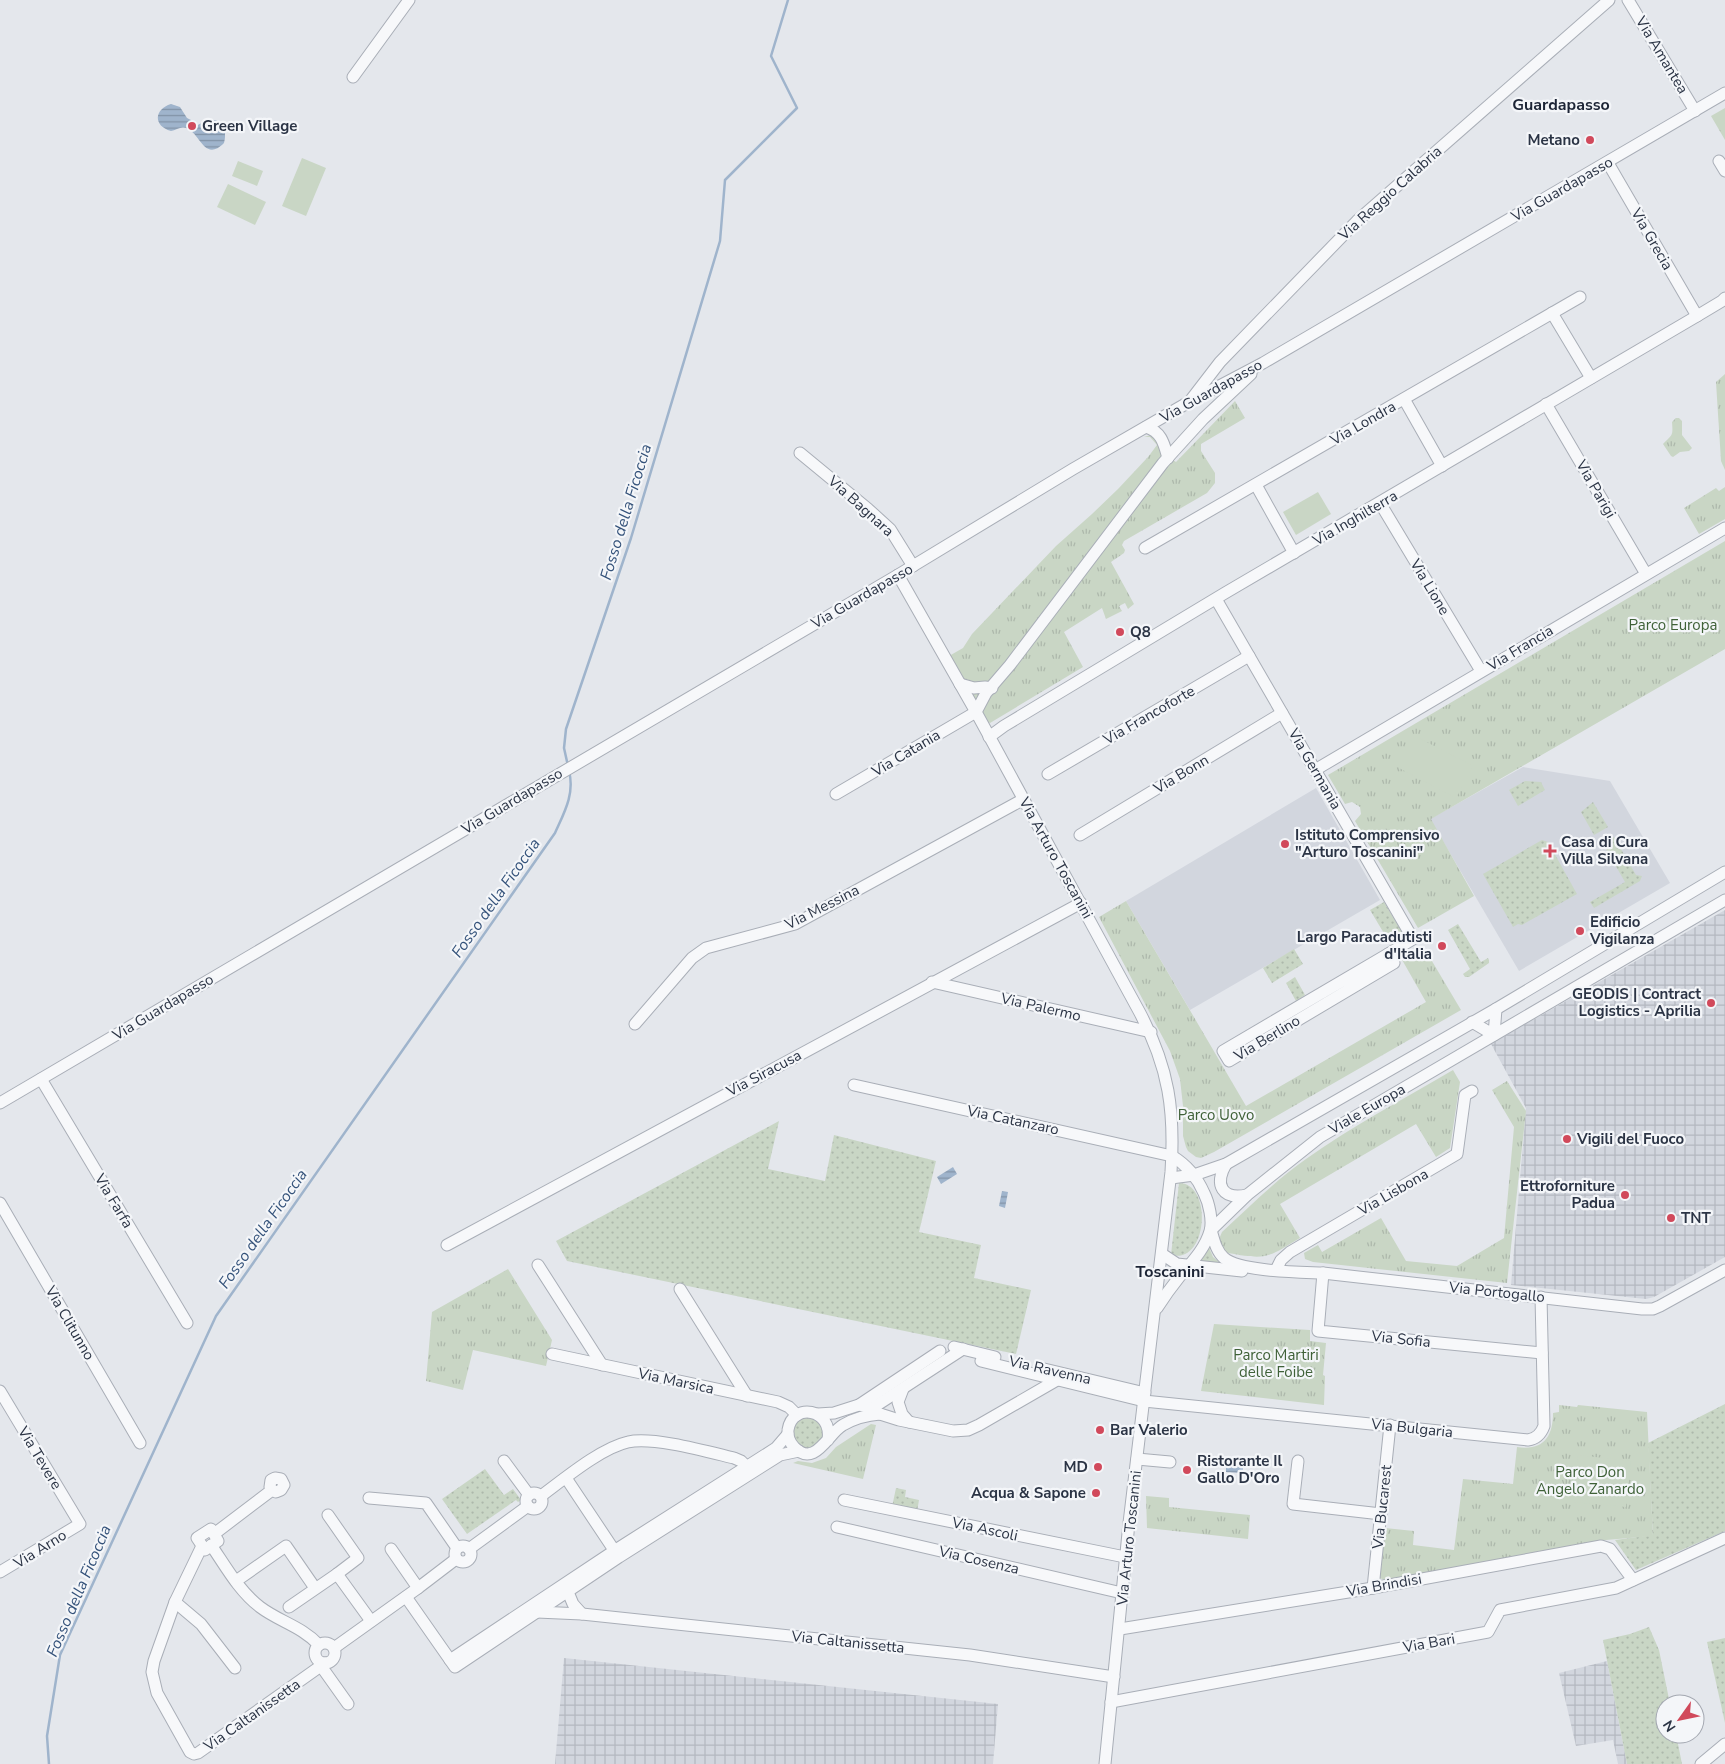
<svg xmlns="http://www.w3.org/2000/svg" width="1725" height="1764" font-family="'Nunito Sans',sans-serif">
	<defs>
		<pattern id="industrial-grid" width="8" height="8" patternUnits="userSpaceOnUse" patternTransform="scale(1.25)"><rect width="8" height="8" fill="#d2d6de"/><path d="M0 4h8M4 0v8" fill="none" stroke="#b4b8c0"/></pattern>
		<pattern id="grass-dots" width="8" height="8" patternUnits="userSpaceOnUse" patternTransform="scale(1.25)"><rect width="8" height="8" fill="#c9d6c5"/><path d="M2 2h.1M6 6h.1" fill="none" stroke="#adb8ab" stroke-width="1.8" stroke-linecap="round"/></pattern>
		<pattern id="park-tufts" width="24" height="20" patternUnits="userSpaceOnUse" patternTransform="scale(1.25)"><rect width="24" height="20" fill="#c9d6c5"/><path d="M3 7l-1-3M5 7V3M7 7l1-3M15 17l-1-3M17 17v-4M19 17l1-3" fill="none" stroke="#adb8ab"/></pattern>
		<pattern id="water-rules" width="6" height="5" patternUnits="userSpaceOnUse" patternTransform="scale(1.25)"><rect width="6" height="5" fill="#9fb4cc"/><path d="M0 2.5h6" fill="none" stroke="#8293a7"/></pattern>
	</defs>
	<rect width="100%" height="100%" fill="#e4e7ec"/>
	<!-- built -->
	<g fill="#d2d6de">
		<path d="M1523,767l87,14 60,102 -151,88 -89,-152z"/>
		<path d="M1316,788l64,112 -190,110 -64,-109z"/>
	</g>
	<!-- industrial -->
	<g fill="url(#industrial-grid)">
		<path d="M1725,910v347l-71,40 -8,2 -135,-14 15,-177 -35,-64z"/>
		<path d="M564,1658l434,46 -5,60h-438z"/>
		<path d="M1607,1661l20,103h-9l-5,-24 -37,6 -17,-73z"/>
	</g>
	<!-- grass -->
	<g fill="url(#grass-dots)">
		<path d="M1525,781l16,1 4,8 -27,16 -9,-16z"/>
		<path d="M1593,802l15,25 -14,8 -13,-23z"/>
		<path d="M1614,837l22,38 6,1 -2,5 -46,27 -4,-6 35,-20 -22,-38z"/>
		<path d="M1542,840l6,2 29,52 -55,31 -4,-1 -5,3 -30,-53z"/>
		<path d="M1384,902l21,35 -14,8 -21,-35z"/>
		<path d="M1458,924l23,38 7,-4 1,2v3l-20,14h-4l-2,-3 7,-5 -22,-39z"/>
		<path d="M1294,949l9,15 -31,19 -9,-15z"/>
		<path d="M1295,977l10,18 -9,6 -10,-18z"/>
		<path d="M779,1121l-11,48 57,12 9,-46 102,26 -17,71 62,13 -7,33 57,12 -15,64 -449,-93 -11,-20z"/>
		<path d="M1179,1183c34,0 29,82 -8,72z"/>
		<path d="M1208,1245l5,12 10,8 -23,-1z"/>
		<path d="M1725,1404v127l-89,39 -21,-30 38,-5 -5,-92z"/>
		<path d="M810,1415l14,11 -3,18 -15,5 -10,-4 -5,-16 5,-8z"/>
		<path d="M485,1469l19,26 9,-6 8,11 -3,2 -2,-2 -49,34 -25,-35z"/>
		<path d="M896,1488l10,2 -1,7 14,3 -2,12 -25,-5z"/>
		<path d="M1649,1627l10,23 11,54h-5v30h11l6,30h-55l-24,-124 27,-6z"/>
		<path d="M1725,1638v85l-18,-81z"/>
	</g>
	<!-- park -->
	<g fill="url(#park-tufts)">
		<path d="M1725,108v32l-14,-24z"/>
		<path d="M1725,374v96l-4,-9 -5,-79z"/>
		<path d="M1235,401l10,17 -44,26v7l14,22v10l-8,10 -83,48 -2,4 3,5 -1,3 -13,9 23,42 -6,5 -3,-6 -6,3 3,5 -16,8 -4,-11 -38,24 19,35 -93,56 -5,-2 -36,-65 14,-8 9,-14 84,-88 36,-32 26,-25 30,-32 9,-12 -7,-8h-6l7,-2 7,7 3,10 15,10z"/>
		<path d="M1676,418h3l3,3v14l10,13 -3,3 -9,1 -7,5 -2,-1 -8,-12c10,-10 10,-8 9,-22z"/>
		<path d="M1725,487v32l-26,15 -15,-26 32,-20 3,3z"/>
		<path d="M1725,541v108l-294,170 43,77 -56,32 -63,-107 6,-7 -1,-7 -8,-5 -7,2 -17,-29z"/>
		<path d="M1126,901l120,205 180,-104 -25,-44 22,-12 38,64 -247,142 -13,6 -5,-1 -8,-6 -2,-4 -3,-11v-30l-3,-27 -10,-28 -71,-134z"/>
		<path d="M1453,1070l7,12 -10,66 -14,9 -20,-33 -136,80 20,34c-33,20 -33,22 -72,15l-4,-2 -5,-12 3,-7c27,-25 54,-52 84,-73 46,-33 98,-60 147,-89z"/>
		<path d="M1507,1081l19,30 -19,172 -194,-21 -8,-3 -1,-6 14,-8 4,7 59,-34 25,43 51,5 47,-28 10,-111 -22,-37z"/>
		<path d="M508,1269l44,71 -6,26 -73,-16 -10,40 -37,-9 6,-69z"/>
		<path d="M1214,1324l96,6v11l16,2 -3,32 2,1 -1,29 -123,-14z"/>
		<path d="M1559,1405l18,2 1,-2 69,7 6,124 -47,4 -222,40 -4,-2 5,-50 29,3 -1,14 41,5 9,-71 50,5 4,-37c26,4 36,-10 36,-34l6,-1z"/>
		<path d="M871,1424l5,1 -13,54 -70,-16 5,-2 14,2 14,-5 10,-11z"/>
		<path d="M1146,1496l23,2v9l81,8 -2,24 -101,-11z"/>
	</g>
	<!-- garden -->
	<g fill="#c9d6c5">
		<path d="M302,158l24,10 -20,48 -24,-10z"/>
		<path d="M238,161l25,10 -6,15 -25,-10z"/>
		<path d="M228,184l38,18 -11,23 -38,-18z"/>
		<path d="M1318,492l13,22 -35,21 -13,-23z"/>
		<path d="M1415,736l58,30 -17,32 -57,-30z"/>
		<path d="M1578,1455l26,3 -1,23 2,-23 26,3 -5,46 -52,-5z"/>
	</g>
	<!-- water -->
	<g fill="url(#water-rules)">
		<path d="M171,104l9,3 7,11 6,3v3l2,2c4,-1 7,-4 11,-5 15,-6 22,10 18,22 -20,20 -24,-11 -38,-15 -5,-2 -10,2 -15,3 -18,-5 -17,-22 0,-27z"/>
		<path d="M953,1167l4,7 -16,10 -4,-7z"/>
		<path d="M1002,1191l6,1 -3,16 -6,-2z"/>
		<path d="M1226,1464l17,1v8l-17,-1z"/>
	</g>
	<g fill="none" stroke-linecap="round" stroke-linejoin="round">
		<!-- stream -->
		<g stroke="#9fb4cc" stroke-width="2.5">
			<path d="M568,766l-4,-18 2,-19 65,-191 89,-297 5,-61 72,-72 -26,-52 17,-56"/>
			<path d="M49,1764l-2,-28 13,-81 156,-339 339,-483c9,-20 20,-39 14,-62"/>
		</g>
		<!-- minor casing -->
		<g stroke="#a9aeb7" stroke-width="13">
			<g id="minor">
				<path d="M1628,0l67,111"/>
				<path d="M353,77l56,-77"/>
				<path d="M1719,161l6,10"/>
				<path d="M1608,163l89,153"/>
				<path d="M1552,313l39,65"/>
				<path d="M1404,399l38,67"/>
				<path d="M1190,401l30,-39 137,-141 252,-221"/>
				<path d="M1546,404l100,170"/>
				<path d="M1146,427c16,5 18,17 22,31"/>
				<path d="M800,453l68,56 22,20 23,37"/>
				<path d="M1256,485l38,68"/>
				<path d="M1380,503l101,168"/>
				<path d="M1145,548l435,-251"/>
				<path d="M898,575l78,137 164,301c29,55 35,98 31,159l-42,351 -24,241"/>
				<path d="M1216,599l197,340 -25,15"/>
				<path d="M960,684l14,4 11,-1 7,1"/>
				<path d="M989,737l15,-11 221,-133 472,-277 25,-15 3,-3"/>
				<path d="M1315,770l410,-242"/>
				<path d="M1048,774l201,-118"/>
				<path d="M836,794l140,-82 10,-19 24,-28 153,-202 40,-44 48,-45"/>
				<path d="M1080,835l202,-122"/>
				<path d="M1388,954l6,9 -165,98 -6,-10z"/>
				<path d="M932,982l219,50"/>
				<path d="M1472,1022l22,13 2,-26"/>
				<path d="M635,1024l57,-66 14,-10 89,-24 229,-125"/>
				<path d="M41,1079l146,244"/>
				<path d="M854,1085l318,71c15,9 25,21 32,37 5,10 9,28 6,38 -5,18 -19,32 -30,45 -8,10 -16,21 -23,32"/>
				<path d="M0,1103l898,-528 175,-106 116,-67 74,-39 462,-270"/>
				<path d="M1226,1164c-12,21 -4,36 21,31"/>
				<path d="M1171,1178l23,-3 32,-11 270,-155 229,-137"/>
				<path d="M0,1203l140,240"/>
				<path d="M1211,1230l36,-35 73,-58 405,-237"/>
				<path d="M1211,1230c3,10 5,21 13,28 16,14 77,14 99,15l319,36h11l7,-3 65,-36"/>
				<path d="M447,1245l634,-342"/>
				<path d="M1162,1254l15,10 65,7"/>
				<path d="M538,1265l64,100"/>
				<path d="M1276,1270l5,-10 9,-8 167,-98 8,-59 7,-4"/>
				<path d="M1323,1273l-5,58 224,22"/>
				<path d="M680,1289l67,107"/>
				<path d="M954,1347l41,10"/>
				<path d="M552,1354l226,48 11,5 8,8"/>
				<path d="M981,1361l163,40 384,39c8,-1 13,-6 16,-14l-3,-129"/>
				<path d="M1040,1368l105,25"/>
				<path d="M903,1389l-5,13 4,12 7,8"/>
				<path d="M0,1391l80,133 -80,48"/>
				<path d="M859,1405l81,-54"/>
				<path d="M871,1409l92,-60"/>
				<path d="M818,1414l16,-1 25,-8 8,2 13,7 19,6 54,11 15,-1 11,-5 78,-45"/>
				<path d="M828,1440c5,-32 -36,-38 -40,-10 -1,6 2,13 6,17 21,22 34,-14 49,-22 12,-7 23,-10 37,-11"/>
				<path d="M1137,1459l33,3"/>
				<path d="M504,1461l25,34"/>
				<path d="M1298,1461l-5,43 88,10"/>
				<path d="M566,1478l52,78"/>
				<circle cx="534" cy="1501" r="8"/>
				<path d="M541,1496c23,-17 60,-48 87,-54 24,-6 81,10 106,16l7,3 10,10"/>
				<path d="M369,1498l57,5 31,45"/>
				<path d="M844,1500l281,57"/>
				<path d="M328,1515l30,43 -21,16"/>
				<path d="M837,1527l285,66"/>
				<path d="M211,1529l7,12 -13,9 -8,-12z"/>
				<path d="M214,1534l58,-44 4,2 5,-2 3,-5 -3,-6 -6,-1 -4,2 -1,7 2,3"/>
				<path d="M211,1545c15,22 28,46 49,62 20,15 41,19 59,38"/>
				<path d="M202,1546l-27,56 -21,59 -2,11 5,21 33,59 4,2 4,-1 127,-90"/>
				<circle cx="463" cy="1554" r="8"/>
				<path d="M469,1549l59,-43"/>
				<path d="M236,1581l50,-35 29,42"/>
				<path d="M418,1588l38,-29"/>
				<path d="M1373,1588l17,-163"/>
				<path d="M568,1592l5,12 9,10"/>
				<path d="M406,1597l49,70 164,-110 161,-102 19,-4"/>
				<path d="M175,1602l26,22 34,44"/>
				<path d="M289,1607l48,-33 34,47"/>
				<path d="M537,1612l45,2 388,41 144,22"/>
				<path d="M1120,1629l253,-41 228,-42 9,3 23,31"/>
				<circle cx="325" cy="1653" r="10"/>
				<path d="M334,1648l84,-60 -27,-39"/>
				<path d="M450,1660l164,-109 162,-103 12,-14"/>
				<path d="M321,1666l27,38"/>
				<path d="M1111,1702l377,-70 12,-22 116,-22 109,-50"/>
				<path d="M1701,1764l24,-20"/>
			</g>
		</g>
		<!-- minor -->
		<use href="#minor" stroke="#f7f8fa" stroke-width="11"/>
	</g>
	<!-- markers -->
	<g fill="#d1495b" stroke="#f4f6f9" stroke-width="2">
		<circle cx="192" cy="126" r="5"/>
		<circle cx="1590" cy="140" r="5"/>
		<circle cx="1120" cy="632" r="5"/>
		<circle cx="1285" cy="844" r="5"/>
		<path d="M1547.5 843.5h5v5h5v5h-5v5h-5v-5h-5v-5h5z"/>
		<circle cx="1580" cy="931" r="5"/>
		<circle cx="1442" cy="946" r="5"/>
		<circle cx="1711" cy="1003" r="5"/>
		<circle cx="1567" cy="1139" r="5"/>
		<circle cx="1625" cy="1195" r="5"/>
		<circle cx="1671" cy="1218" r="5"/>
		<circle cx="1100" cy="1430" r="5"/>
		<circle cx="1098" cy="1467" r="5"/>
		<circle cx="1187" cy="1470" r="5"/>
		<circle cx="1096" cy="1493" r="5"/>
	</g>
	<g text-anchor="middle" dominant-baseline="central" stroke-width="4.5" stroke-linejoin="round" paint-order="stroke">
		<!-- street labels -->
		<g font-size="15" fill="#2b3445" stroke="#f4f6f9">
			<text transform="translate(1662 55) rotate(59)">Via Amantea</text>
			<text transform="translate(1562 189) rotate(-30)">Via Guardapasso</text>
			<text transform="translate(1390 193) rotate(-42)">Via Reggio Calabria</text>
			<text transform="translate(1652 239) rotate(60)">Via Grecia</text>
			<text transform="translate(1211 391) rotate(-29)">Via Guardapasso</text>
			<text transform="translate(1363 423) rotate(-30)">Via Londra</text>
			<text transform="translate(1596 489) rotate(60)">Via Parigi</text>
			<text transform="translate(861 506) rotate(42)">Via Bagnara</text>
			<text transform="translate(1355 518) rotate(-30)">Via Inghilterra</text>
			<text transform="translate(1430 587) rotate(59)">Via Lione</text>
			<text transform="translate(862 596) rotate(-30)">Via Guardapasso</text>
			<text transform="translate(1520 648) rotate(-31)">Via Francia</text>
			<text transform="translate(1149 715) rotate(-30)">Via Francoforte</text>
			<text transform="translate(906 753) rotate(-31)">Via Catania</text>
			<text transform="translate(1315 769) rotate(60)">Via Germania</text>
			<text transform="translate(1181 774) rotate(-31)">Via Bonn</text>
			<text transform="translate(512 801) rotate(-31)">Via Guardapasso</text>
			<text transform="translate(1056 858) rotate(61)">Via Arturo Toscanini</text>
			<text transform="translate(822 907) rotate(-27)">Via Messina</text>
			<text transform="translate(163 1007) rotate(-31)">Via Guardapasso</text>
			<text transform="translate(1041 1007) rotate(13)">Via Palermo</text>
			<text transform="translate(1267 1038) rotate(-31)">Via Berlino</text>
			<text transform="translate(764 1073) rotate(-28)">Via Siracusa</text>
			<text transform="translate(1367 1109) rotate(-30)">Viale Europa</text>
			<text transform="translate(1013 1120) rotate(12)">Via Catanzaro</text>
			<text transform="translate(1393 1192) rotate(-30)">Via Lisbona</text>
			<text transform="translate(114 1201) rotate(59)">Via Farfa</text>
			<text transform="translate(1497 1292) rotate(6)">Via Portogallo</text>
			<text transform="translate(70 1323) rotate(60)">Via Clitunno</text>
			<text transform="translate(1401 1339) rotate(6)">Via Sofia</text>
			<text transform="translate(1050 1370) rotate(13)">Via Ravenna</text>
			<text transform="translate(676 1381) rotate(12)">Via Marsica</text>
			<text transform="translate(1412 1428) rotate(6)">Via Bulgaria</text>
			<text transform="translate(40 1458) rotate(59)">Via Tevere</text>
			<text transform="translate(1382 1507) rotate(-84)">Via Bucarest</text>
			<text transform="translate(985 1529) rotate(12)">Via Ascoli</text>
			<text transform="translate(1129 1538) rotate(-84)">Via Arturo Toscanini</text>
			<text transform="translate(40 1549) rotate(-32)">Via Arno</text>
			<text transform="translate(979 1560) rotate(13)">Via Cosenza</text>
			<text transform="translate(1384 1585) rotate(-10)">Via Brindisi</text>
			<text transform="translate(848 1642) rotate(6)">Via Caltanissetta</text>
			<text transform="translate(1429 1643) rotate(-10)">Via Bari</text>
			<text transform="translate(252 1715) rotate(-35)">Via Caltanissetta</text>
		</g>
		<!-- poi labels -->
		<g font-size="15" font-weight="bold" fill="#2b3445" stroke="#f4f6f9" text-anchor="start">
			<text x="202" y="126">Green Village</text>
			<text x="1580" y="140" text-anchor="end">Metano</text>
			<text x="1130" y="632">Q8</text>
			<text x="1295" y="835">Istituto Comprensivo<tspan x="1295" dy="17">"Arturo Toscanini"</tspan></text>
			<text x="1561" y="842">Casa di Cura<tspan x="1561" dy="17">Villa Silvana</tspan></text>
			<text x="1590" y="922">Edificio<tspan x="1590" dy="17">Vigilanza</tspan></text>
			<text x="1432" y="937" text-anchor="end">Largo Paracadutisti<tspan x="1432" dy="17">d'Italia</tspan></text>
			<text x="1701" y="994" text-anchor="end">GEODIS | Contract<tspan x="1701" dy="17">Logistics - Aprilia</tspan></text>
			<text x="1577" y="1139">Vigili del Fuoco</text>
			<text x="1615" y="1186" text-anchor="end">Ettroforniture<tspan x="1615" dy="17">Padua</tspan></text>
			<text x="1681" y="1218">TNT</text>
			<text x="1110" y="1430">Bar Valerio</text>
			<text x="1197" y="1461">Ristorante Il<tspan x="1197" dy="17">Gallo D'Oro</tspan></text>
			<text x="1088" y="1467" text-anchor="end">MD</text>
			<text x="1086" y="1493" text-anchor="end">Acqua &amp; Sapone</text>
		</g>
		<!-- park labels -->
		<g font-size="15" fill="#3f6138" stroke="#f4f6f9">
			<text x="1673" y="625">Parco Europa</text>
			<text x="1216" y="1115">Parco Uovo</text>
			<text x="1276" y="1355">Parco Martiri<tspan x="1276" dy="17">delle Foibe</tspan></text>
			<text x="1590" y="1472">Parco Don<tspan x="1590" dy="17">Angelo Zanardo</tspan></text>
		</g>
		<!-- neighbourhood labels -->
		<g font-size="16" font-weight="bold" fill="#1d2536" stroke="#f4f6f9">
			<text x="1561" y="105">Guardapasso</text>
			<text x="1170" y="1272">Toscanini</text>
		</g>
		<!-- water labels -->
		<g font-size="16" font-style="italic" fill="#34527a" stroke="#f4f6f9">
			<text transform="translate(626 512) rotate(-73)">Fosso della Ficoccia</text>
			<text transform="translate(496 898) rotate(-55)">Fosso della Ficoccia</text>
			<text transform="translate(263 1229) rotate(-55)">Fosso della Ficoccia</text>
			<text transform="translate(79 1591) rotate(-67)">Fosso della Ficoccia</text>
		</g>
	</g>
	<!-- north arrow -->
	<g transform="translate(1680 1719) rotate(237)"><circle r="24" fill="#f4f6f9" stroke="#a4a8b1"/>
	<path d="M0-4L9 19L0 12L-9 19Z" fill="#d1495b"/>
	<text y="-8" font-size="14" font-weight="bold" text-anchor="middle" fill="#2b3445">N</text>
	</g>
</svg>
